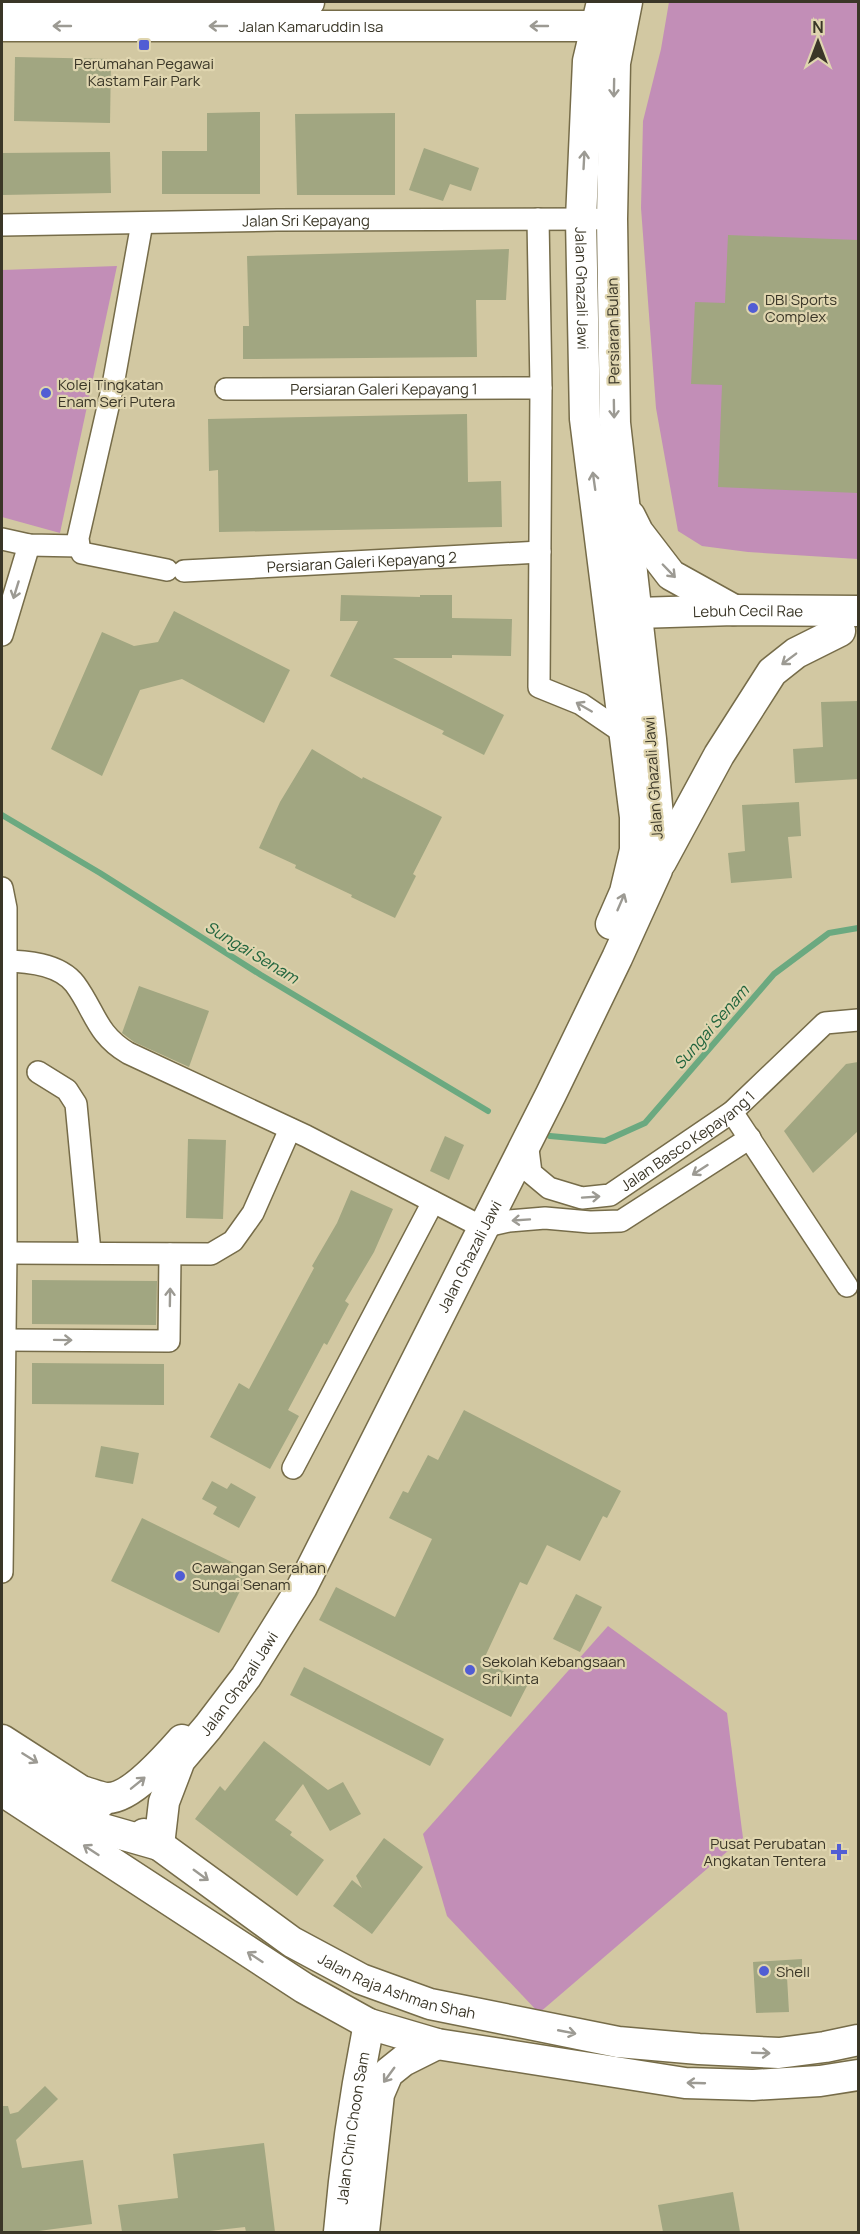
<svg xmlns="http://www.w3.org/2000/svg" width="860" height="2234" font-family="Manrope,sans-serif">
	<rect width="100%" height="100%" fill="#d2c8a2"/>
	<!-- green -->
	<g fill="#c28eb7">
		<path d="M669,2h189v557l-110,-7 -46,-6 -24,-15 -22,-123 -15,-200 2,-87 18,-72z"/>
		<path d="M117,266l-57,267 -58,-16v-247z"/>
		<path d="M608,1626l119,87 16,125 -204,175 -92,-97 -24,-82z"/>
	</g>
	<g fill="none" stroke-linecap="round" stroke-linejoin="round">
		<!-- stream -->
		<g stroke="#6ba980" stroke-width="6">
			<path d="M2,815l98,58 161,102 227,136"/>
			<path d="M550,1136l55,5 40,-18 129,-149 55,-41 29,-5"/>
		</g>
	</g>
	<!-- building -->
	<g fill="#a1a681">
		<path d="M15,57l96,2 -1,64 -96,-2z"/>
		<path d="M260,112v82h-98v-43h45v-38z"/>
		<path d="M395,113v82h-98l-2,-81z"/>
		<path d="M424,148l55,20 -8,23 -21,-7 -7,17 -34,-11z"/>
		<path d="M110,152l1,41 -109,2v-42z"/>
		<path d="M728,235l130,5v253l-140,-6 4,-102 -31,-1 4,-82 30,1z"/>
		<path d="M509,249l-3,51h-30l1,57 -234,2v-33h6l-2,-70z"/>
		<path d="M467,414l1,68 33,-1 1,46 -283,5 -1,-62 -9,1 -1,-52z"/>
		<path d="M341,595l79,2v-2h32v23l60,1 -1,37 -59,-1v3h-59l111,57 -20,40 -42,-21 2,-3 -114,-55 28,-55h-18z"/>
		<path d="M174,611l116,59 -26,53 -82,-44 -42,11 -38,86 -51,-27 51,-117 32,14 24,-4z"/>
		<path d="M858,701v78l-63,4 -2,-34 30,-2 -2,-45z"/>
		<path d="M312,749l50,30 1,-2 79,40 -29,57 3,2 -21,42 -44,-21 1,-2 -57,-27 1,-3 -37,-17 21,-46z"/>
		<path d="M799,802l2,34 -13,1 4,41 -61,5 -3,-30 17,-2 -3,-46z"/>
		<path d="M139,986l70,25 -20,56 -55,-25 -12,-9z"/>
		<path d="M858,1062v69l-45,42 -29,-42 62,-67z"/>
		<path d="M445,1136l19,9 -15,35 -19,-9z"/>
		<path d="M188,1139l38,1 -3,79 -37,-1z"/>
		<path d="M351,1190l42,19 -19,43 -29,49 4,3 -22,41 -3,-2 -36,67 11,6 -29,53 -60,-32 29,-54 10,6 65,-121 -2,-2 25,-43z"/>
		<path d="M32,1280l125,1 -1,44 -124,-1z"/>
		<path d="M32,1363l132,1v41l-132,-1z"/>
		<path d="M464,1410l157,81 -14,27 -4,-2 -23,45 -33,-16 -20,40 -7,-3 -37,79 45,23 -17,33 -192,-97 17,-33 59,30 37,-78 -43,-21 14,-27 5,2 20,-38 10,5z"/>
		<path d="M101,1446l38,7 -6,31 -38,-7z"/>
		<path d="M212,1481l15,8 4,-6 25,14 -17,31 -26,-14 4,-7 -15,-8z"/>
		<path d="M142,1518l108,53 -31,62 -108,-52z"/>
		<path d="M576,1594l26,13 -22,45 -27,-13z"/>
		<path d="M304,1667l140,72 -14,27 -140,-71z"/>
		<path d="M264,1741l64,49 15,-8 18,32 -31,17 -27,-47 -28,36 17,12 -2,3 34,25 -27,36 -102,-77 25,-33 5,5z"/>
		<path d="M384,1838l39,29 -51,67 -39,-28 19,-26 10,8 -6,-12z"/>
		<path d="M802,1959v17l-15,1 2,35 -33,1 -3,-51z"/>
		<path d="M45,2086l13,13 -42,41 6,28 61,-8 9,64 -61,8h-29v-126h6l2,8 8,-2z"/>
		<path d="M264,2143l11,89h-29l-1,-5 -44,5h-79l-4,-27 60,-7 -5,-44z"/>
		<path d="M733,2192l7,40h-77l-5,-27z"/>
	</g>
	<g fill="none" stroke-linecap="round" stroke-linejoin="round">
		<!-- street casing -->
		<g stroke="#766c49" stroke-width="24">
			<g id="street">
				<path d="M538,219l3,169 -2,299 42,17 44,30"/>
				<path d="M142,223l-29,162 -35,153 1,8 3,7 85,17"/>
				<path id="s1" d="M2,225l275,-5 318,-1"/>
				<path id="s2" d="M226,389l315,-1"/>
				<path d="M2,539l27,6 50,1"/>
				<path id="s3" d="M184,571l356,-19"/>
				<path d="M2,635l27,-90"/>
				<path d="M2,888l4,20v345l-4,319"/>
				<path d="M2,961c23,0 57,2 73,23 20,27 21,50 53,69l178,83 176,91 27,-6 36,-3 45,4 31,-1 129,-83"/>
				<path d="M38,1072l29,18 9,14 14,148"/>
				<path d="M732,1112l115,174"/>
				<path id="s4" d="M527,1141l4,32 18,15 33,10 28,-3 122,-83 93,-89 33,-3"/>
				<path d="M6,1253l205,1 22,-13 20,-28 37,-84"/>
				<path d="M5,1340l164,1 1,-87"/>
				<path d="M293,1468l140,-266"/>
			</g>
		</g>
		<!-- secondary casing -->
		<g stroke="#766c49" stroke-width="33">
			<g id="secondary">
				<path id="s5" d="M602,2l-14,59 -7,158 4,200 50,398v33l-10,42 -14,32"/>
				<path d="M2,3l307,-1"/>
				<path id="s6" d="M2,26h595l18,3"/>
				<path d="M630,516l8,16 33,43 63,35"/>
				<path id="s7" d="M637,613l97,-3 124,1"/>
				<path d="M661,862l58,-107 53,-83 24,-19 44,-22"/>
				<path d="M2,1740l98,63"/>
				<path id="s8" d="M2,1767l94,60 63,18 5,-43 16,-42 28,-33 38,-50 56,-90 249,-493 66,-136 40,-88 2,-43 -8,-88 -36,-316 -3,-204 3,-156 12,-61"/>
				<path d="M4,1792l300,196 65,36 68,20 248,39 68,2 67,-4 38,-6"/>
				<path d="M85,1792c7,2 16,6 23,6 23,0 59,-41 74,-58"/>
				<path id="s9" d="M144,1834l148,108 69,37 69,25 188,38 81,7 80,4 46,-6 33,-7"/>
				<path id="s10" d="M339,2232c6,-70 16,-139 30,-208"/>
				<path d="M364,2232l15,-138 9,-21 15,-12 34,-17"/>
			</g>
		</g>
		<!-- street -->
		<use href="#street" stroke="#fff" stroke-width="21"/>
		<!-- secondary -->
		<use href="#secondary" stroke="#fff" stroke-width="30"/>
	</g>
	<!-- one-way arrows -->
	<defs><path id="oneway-shaft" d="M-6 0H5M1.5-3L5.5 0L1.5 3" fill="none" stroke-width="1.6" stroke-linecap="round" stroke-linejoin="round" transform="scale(1.5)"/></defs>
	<g stroke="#9c9a93">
		<use href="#oneway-shaft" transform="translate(62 26) rotate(180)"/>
		<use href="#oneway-shaft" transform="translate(218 26) rotate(-180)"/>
		<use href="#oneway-shaft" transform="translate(539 26) rotate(-180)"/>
		<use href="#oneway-shaft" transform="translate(614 88) rotate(91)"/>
		<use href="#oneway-shaft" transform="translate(584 160) rotate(-87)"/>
		<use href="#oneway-shaft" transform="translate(614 409) rotate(89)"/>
		<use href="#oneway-shaft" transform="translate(594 481) rotate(-98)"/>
		<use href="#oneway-shaft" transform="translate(669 571) rotate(46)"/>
		<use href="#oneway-shaft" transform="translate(16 590) rotate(107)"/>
		<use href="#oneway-shaft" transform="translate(789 659) rotate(143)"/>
		<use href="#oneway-shaft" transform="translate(584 707) rotate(-150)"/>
		<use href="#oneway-shaft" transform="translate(621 902) rotate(-67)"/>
		<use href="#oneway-shaft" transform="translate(700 1170) rotate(147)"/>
		<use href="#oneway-shaft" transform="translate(591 1197) rotate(-4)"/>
		<use href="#oneway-shaft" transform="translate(521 1220) rotate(176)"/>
		<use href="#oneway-shaft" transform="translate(170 1297) rotate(-89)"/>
		<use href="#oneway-shaft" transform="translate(63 1340) rotate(1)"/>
		<use href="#oneway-shaft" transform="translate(30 1758) rotate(32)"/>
		<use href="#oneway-shaft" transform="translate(138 1783) rotate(-39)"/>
		<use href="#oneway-shaft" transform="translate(91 1850) rotate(-147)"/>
		<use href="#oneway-shaft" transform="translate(201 1875) rotate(36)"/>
		<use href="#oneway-shaft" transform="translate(255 1957) rotate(-147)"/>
		<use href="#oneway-shaft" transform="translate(567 2032) rotate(11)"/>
		<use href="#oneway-shaft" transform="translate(761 2053) rotate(2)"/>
		<use href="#oneway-shaft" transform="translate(389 2075) rotate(126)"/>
		<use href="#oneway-shaft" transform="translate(696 2083) rotate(-178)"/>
	</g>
	<!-- markers -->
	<g fill="#515dd4" stroke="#dfd5af" stroke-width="2">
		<rect x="138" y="39" width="12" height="12" rx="3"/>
		<circle cx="753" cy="308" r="6"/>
		<circle cx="46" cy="393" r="6"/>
		<circle cx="180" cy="1576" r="6"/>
		<circle cx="470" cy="1670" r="6"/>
		<path d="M836 1843h6v6h6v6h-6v6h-6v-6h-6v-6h6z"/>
		<circle cx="764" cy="1971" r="6"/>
	</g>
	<g text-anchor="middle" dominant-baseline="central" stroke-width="4.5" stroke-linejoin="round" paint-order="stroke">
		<!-- street labels -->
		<g font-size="15" fill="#3a3627" stroke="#dfd5af">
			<text stroke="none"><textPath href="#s6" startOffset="309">Jalan Kamaruddin Isa</textPath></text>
			<text stroke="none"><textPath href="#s1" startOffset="304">Jalan Sri Kepayang</textPath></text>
			<text stroke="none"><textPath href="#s5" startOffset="288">Jalan Ghazali Jawi</textPath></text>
			<text transform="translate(613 331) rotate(-91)">Persiaran Bulan</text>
			<text stroke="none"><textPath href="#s2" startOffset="158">Persiaran Galeri Kepayang 1</textPath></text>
			<text stroke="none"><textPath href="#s3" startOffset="178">Persiaran Galeri Kepayang 2</textPath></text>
			<text stroke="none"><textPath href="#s7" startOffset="111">Lebuh Cecil Rae</textPath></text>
			<text transform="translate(653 778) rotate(-94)">Jalan Ghazali Jawi</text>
			<text stroke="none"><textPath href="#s4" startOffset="213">Jalan Basco Kepayang 1</textPath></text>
			<text stroke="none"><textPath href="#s8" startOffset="848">Jalan Ghazali Jawi</textPath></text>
			<text stroke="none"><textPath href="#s8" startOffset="362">Jalan Ghazali Jawi</textPath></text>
			<text stroke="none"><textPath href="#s9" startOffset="298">Jalan Raja Ashman Shah</textPath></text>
			<text stroke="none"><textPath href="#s10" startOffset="105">Jalan Chin Choon Sam</textPath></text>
		</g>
		<!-- poi labels -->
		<g font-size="15" fill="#3a3627" stroke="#dfd5af" text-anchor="start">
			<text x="144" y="63" text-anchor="middle">Perumahan Pegawai<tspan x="144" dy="17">Kastam Fair Park</tspan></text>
			<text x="765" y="299">DBI Sports<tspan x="765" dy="17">Complex</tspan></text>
			<text x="58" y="384">Kolej Tingkatan<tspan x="58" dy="17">Enam Seri Putera</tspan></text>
			<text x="192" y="1567">Cawangan Serahan<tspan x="192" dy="17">Sungai Senam</tspan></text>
			<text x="482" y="1661">Sekolah Kebangsaan<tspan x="482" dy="17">Sri Kinta</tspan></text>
			<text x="826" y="1843" text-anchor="end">Pusat Perubatan<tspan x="826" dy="17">Angkatan Tentera</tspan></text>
			<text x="776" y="1971">Shell</text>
		</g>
		<!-- water labels -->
		<g font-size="16" font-style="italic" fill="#20643d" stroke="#dfd5af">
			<text transform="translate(252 952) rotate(31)">Sungai Senam</text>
			<text transform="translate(711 1027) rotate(-49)">Sungai Senam</text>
		</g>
	</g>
	<!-- border -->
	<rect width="860" height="2234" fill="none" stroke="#3a3627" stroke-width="6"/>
	<!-- north arrow -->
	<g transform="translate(818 42)" stroke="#dfd5af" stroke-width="4.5" paint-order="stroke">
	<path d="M0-4.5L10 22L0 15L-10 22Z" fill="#3a3627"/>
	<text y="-9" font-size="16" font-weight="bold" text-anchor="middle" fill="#3a3627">N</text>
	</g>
</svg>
